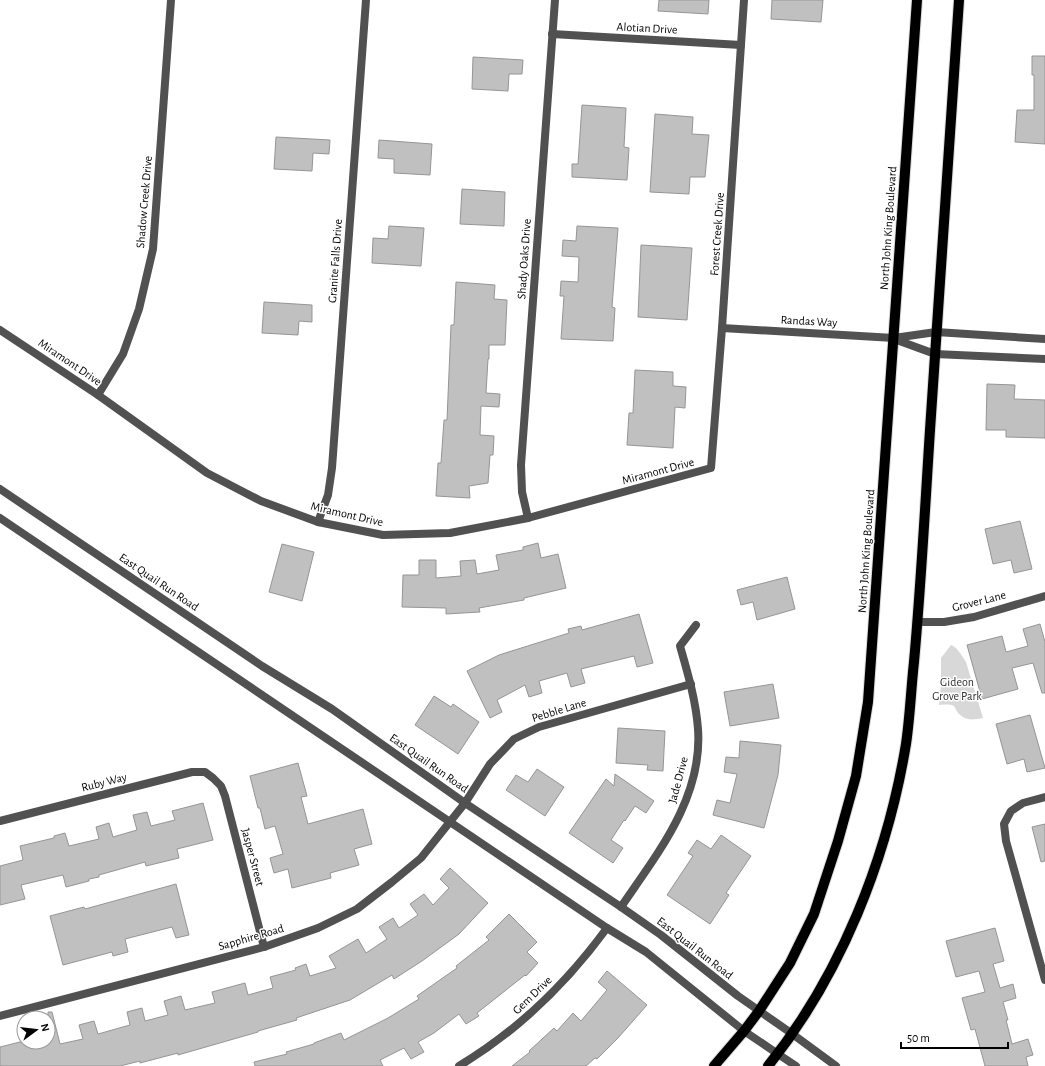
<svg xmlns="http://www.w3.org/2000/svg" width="1045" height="1066" font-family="'Alegreya Sans',sans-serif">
	<rect width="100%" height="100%" fill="#fff"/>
	<!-- green -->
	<path fill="#d8d8d8" d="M951,645c7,3 11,11 15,17l17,56c-7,1 -14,3 -20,-1 -13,-8 -1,-14 -24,-12l2,-20v-27z"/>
	<!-- building -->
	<g fill="#c0c0c0" stroke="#959595">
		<path d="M659,0h50l-1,14 -50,-3z"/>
		<path d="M772,0h51l-2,22 -50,-3z"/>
		<path d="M1032,56h13v88l-30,-2 2,-32h17v-35h-2z"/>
		<path d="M473,57l50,3 -1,14h-13l-1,17 -36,-2z"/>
		<path d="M582,105l44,3 -2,39 5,1 -2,32 -55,-3v-13h6z"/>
		<path d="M655,114l38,3 -1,17 17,1 -4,42h-15l-1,17 -39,-2z"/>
		<path d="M276,137l54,3 -1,14 -16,-1 -1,18 -38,-2z"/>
		<path d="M379,140l53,4 -2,31 -36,-2v-14l-16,-1z"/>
		<path d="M462,189l43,3 -1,34 -44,-2z"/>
		<path d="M389,226l35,2 -3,38 -49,-3 1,-25 15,1z"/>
		<path d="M577,226l41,2 -6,79 3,1 -2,33 -52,-2 3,-43h-4l1,-15 17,1 1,-25 -17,-1 1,-16 13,1z"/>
		<path d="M641,245l51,3 -5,72 -49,-3z"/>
		<path d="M456,282l39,3 -1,14 13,1 -2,45h-16v14h-1l-2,34 14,1 -1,13 -18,-1 -1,29 14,1 -1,19h-3l-2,28 -19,3 1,12 -34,-2 2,-33h3l3,-43h3l4,-95h3z"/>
		<path d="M264,302l48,3v17l-13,-1 -1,14 -36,-2z"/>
		<path d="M635,370l38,2v14l13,1 -1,21 -10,-1 -2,41 -46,-3 2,-32h4z"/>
		<path d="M987,384l28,1 -1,14 31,1v38l-39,-1v-7h-20z"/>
		<path d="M1020,521l12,48 -18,4 -3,-13 -18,4 -8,-35z"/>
		<path d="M538,543l3,15 17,-4 8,34 -42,10v2l-45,8 1,4 -34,2v-6l-44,-1 1,-32h16v-15h17v18l25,-2 -1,-15 15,-1 2,14 22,-4 -3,-15 27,-5v-3z"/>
		<path d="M282,544l32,8 -12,49 -33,-9z"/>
		<path d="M787,577l8,32 -38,11 -4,-18 -12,3 -4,-15z"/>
		<path d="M639,614l14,49 -16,4 -3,-11 -53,13 4,14 -14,4 -4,-14 -28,8 3,12 -13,4 -4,-12 -28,15 5,12 -12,6 -23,-47 32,-16 70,-22 -1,-4 13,-3 1,4z"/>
		<path d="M1040,624l5,18v51h-3l-9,-30 -21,5 6,21 -36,10 -15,-54 35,-9 4,16 22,-6 -5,-17z"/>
		<path d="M773,684l6,34 -49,8 -6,-34z"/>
		<path d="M434,696l17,11 2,-3 26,18 -21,32 -43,-29z"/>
		<path d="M1030,715l15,53 -18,4 -3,-13 -17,5 -11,-40z"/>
		<path d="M618,728l47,3 -2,40 -16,-1 1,-5 -32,-2z"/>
		<path d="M740,741l41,4 -3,30 -14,53 -51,-13 4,-15 13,3 7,-29 -13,-2 2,-15 13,1z"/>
		<path d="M298,763l9,33 -6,1 7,27 55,-15 9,35 -18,5 5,16 -29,8 1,5 -39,10 -4,-19 -14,4 -4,-15 13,-4 -8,-28 -10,3 -5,-21h-2l-8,-32z"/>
		<path d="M537,769l27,18 -19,29 -39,-26 10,-15 12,7z"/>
		<path d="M615,774l39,27 -8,12 -11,-7 -10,15 -1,-1 -13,20 12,8 -10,15 -44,-30 37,-54 8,7z"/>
		<path d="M203,803l10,37 -36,9 2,9 -33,8 -1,-4 -46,13v2l-10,2v2l-23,6 -3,-12 -42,10 4,14 -25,6v-39l23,-6 -3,-14 34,-8v-2l11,-3 4,13 30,-7 -3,-12 13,-4 4,14 24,-7 -4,-15 14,-3 4,14 24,-6 -3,-9z"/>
		<path d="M1045,824v37l-4,1 -9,-35z"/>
		<path d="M721,835l30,21 -25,37 3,2 -19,29 -43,-29 26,-39 -5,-3 9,-13 14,9z"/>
		<path d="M450,868l38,35 -29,31 -37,27 -28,18 -2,-4 -42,25 -54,18 1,2 -39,11v1l-80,23v-2l-38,10v-2l-20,5h-120v-19l20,-5h28v-30h4l8,32 23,-5 -4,-14 15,-4 4,13 32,-9 -3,-13 15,-4 3,13 23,-6 -4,-14 17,-5 4,14 30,-7 -3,-11 33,-9 3,12 25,-7 -3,-11 26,-7 -1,-2 11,-4 4,12 26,-8 -7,-12 29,-17 8,14 21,-14 -8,-12 14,-9 6,10 19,-13 -8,-11 14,-10 9,11 16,-17 -9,-9z"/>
		<path d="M176,884l13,51 -13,3 -4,-11 -47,12 3,13 -15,4 -1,-4 -49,13 -13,-49 34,-9 1,2z"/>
		<path d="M509,914l28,28 -10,10 11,11 -12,13 -1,-1 -48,38 2,3 -13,8 -7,-10 -25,19 -16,9 6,10 -13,7 -7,-11 -24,12 3,6h-128l-1,-4 33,-8 -1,-2 28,-8v-1l27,-10 3,7 44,-22 31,-19 -2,-3 40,-28 -1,-2 33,-26 -3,-3z"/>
		<path d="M995,928l9,33 -11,3 7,24 13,-4 3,14 -13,4 5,18h-2l6,24 16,-5 5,16 -7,2 2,9h-43l-10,-37 -4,1 -9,-32 23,-6 -6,-21 -23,6 -10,-36z"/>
		<path d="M607,971l40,34 -29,33 -21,21 -2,-1 -9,8h-74l18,-14 -1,-1 25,-23 3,3 16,-18 8,8 26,-31 -9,-8z"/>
	</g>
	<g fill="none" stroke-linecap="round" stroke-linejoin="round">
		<!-- primary casing -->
		<g stroke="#dbdbdb" stroke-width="12">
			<g id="primary">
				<path d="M714,1066l30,-35 15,-20 31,-48 24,-49 24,-73 18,-65 12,-74 49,-702"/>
				<path d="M768,1066c73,-91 119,-207 138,-322 4,-27 5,-55 8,-82 7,-77 11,-154 16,-232 10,-143 19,-287 29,-430"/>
			</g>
		</g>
		<!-- minor -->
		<g stroke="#515151" stroke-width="8">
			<path d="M552,34l189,11"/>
			<path d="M722,328l172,10 42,-6 109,7"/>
			<path d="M0,330l98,65 109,78 54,28 57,21 65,13 67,-2 78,-15 183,-50 11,-140 22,-328"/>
			<path d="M894,339l41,15 110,5"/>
			<path d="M98,395l25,-41 16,-45 14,-60 18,-249"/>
			<path d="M528,518l-6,-26 -1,-27 34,-465"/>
			<path d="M318,522l10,-27 4,-27 34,-468"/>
			<path d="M918,622h26l30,-5 71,-21"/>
			<path d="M1045,797l-22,6 -12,8 -7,13 2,17 39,139"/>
			<path d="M0,821l192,-49h13l8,6 8,8 4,10 39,151"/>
			<path d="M621,907c36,-53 82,-109 77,-178 -2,-28 -10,-55 -18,-83l16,-21"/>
			<path d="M0,1016l264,-69 54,-19 39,-19 35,-27 29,-24 44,-55 25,-39 24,-25 25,-12 152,-43"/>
			<path d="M791,1033l45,33"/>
			<path d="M778,1054l18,12"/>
			<path d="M459,1066c60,-36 107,-82 148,-138"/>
		</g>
		<!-- tertiary -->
		<g stroke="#515151" stroke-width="8">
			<path d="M0,489l262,177 70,43 133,94 156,104 40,28 77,61 53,37"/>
			<path d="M0,518l607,410 39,24 98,79 34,23"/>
		</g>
		<!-- primary -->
		<use href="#primary" stroke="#000" stroke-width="10"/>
	</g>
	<g text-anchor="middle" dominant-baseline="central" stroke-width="3" stroke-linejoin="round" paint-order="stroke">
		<!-- street labels -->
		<g font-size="12" fill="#000" stroke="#fff">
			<text transform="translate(647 28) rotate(3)">Alotian Drive</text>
			<text transform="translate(144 202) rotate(-85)">Shadow Creek Drive</text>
			<text transform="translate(888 228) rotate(-86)">North John King Boulevard</text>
			<text transform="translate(717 234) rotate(-86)">Forest Creek Drive</text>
			<text transform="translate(524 259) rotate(-86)">Shady Oaks Drive</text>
			<text transform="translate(335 261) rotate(-86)">Granite Falls Drive</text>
			<text transform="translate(809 321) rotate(3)">Randas Way</text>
			<text transform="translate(70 362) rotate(34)">Miramont Drive</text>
			<text transform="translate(658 471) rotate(-15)">Miramont Drive</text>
			<text transform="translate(347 514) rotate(13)">Miramont Drive</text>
			<text transform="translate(866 551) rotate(-86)">North John King Boulevard</text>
			<text transform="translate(159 582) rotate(34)">East Quail Run Road</text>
			<text transform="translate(979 601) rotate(-14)">Grover Lane</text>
			<text transform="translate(559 710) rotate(-17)">Pebble Lane</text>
			<text transform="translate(429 763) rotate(35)">East Quail Run Road</text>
			<text transform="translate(678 780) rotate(-75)">Jade Drive</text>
			<text transform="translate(104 782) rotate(-14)">Ruby Way</text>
			<text transform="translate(253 857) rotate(75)">Jasper Street</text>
			<text transform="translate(251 937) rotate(-16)">Sapphire Road</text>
			<text transform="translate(695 948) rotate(38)">East Quail Run Road</text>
			<text transform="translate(532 995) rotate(-44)">Gem Drive</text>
		</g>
		<!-- park labels -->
		<g font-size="12" fill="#2f2f2f" stroke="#fff">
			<text x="957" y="682">Gideon<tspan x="957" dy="14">Grove Park</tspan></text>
		</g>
	</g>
	<!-- north arrow -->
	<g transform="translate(36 1030) rotate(75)"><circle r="19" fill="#ffffff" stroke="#999999"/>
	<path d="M0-3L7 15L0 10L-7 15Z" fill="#000000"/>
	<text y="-6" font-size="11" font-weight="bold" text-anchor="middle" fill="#000000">N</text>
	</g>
	<!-- scale -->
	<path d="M901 1042v6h107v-6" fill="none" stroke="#000000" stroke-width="2"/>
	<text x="907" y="1042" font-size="12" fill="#000000" stroke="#ffffff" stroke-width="3" paint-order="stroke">50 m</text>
</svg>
